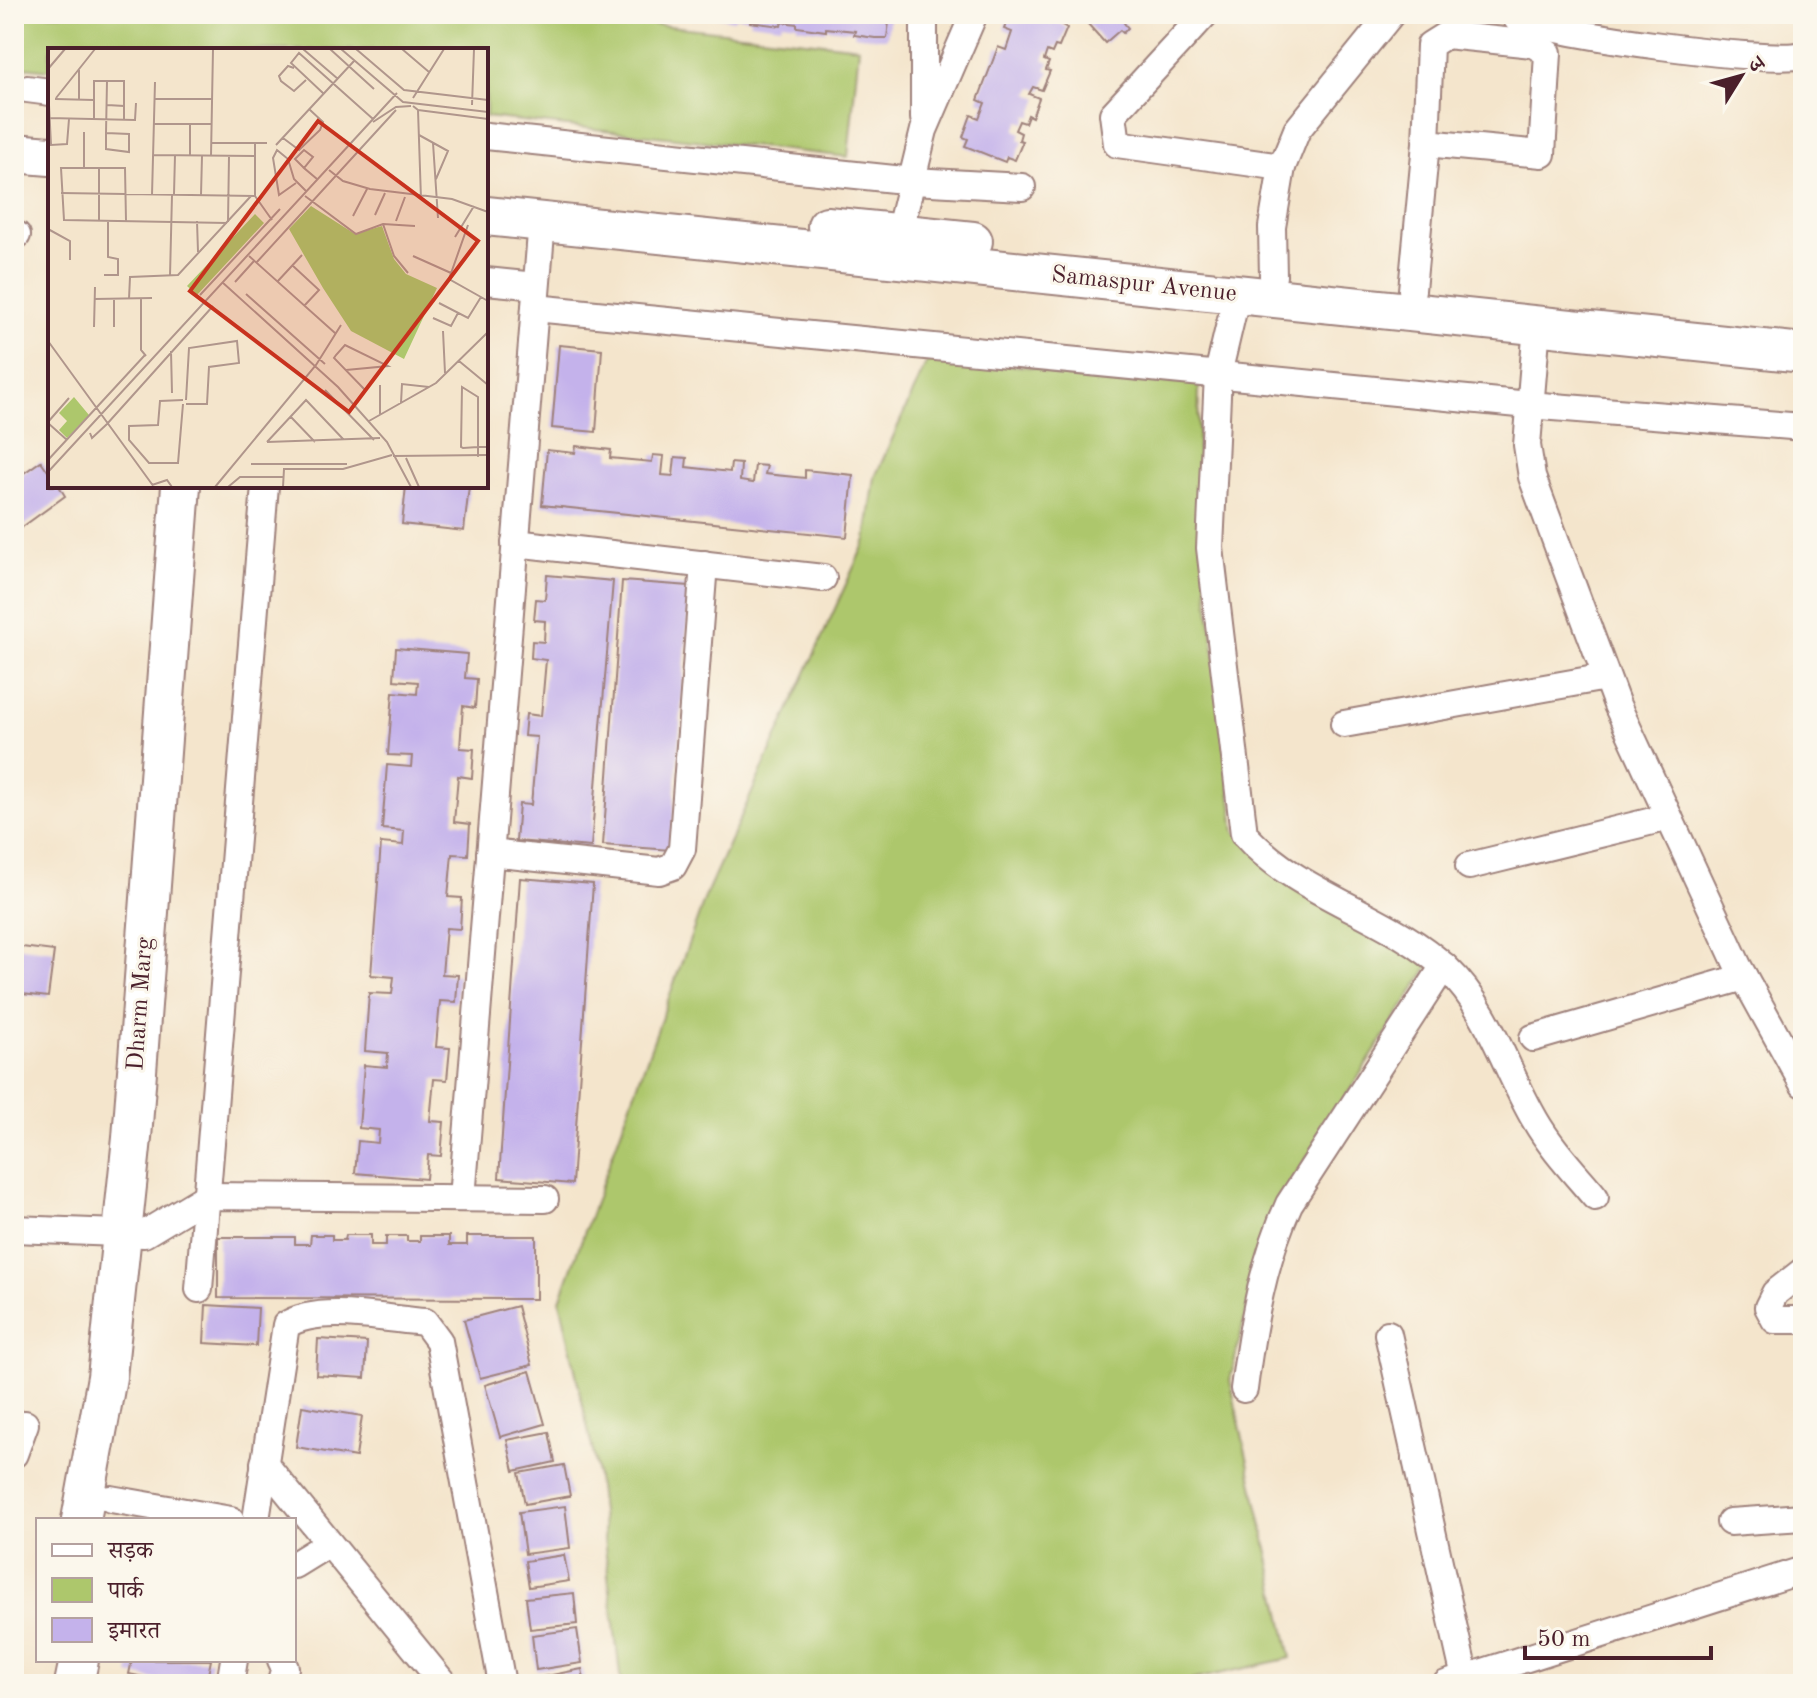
<svg xmlns="http://www.w3.org/2000/svg" width="1817" height="1698" font-family="'Old Standard TT','Noto Serif Devanagari',serif">
	<rect width="100%" height="100%" fill="#fbf7ec"/>
	<filter id="ink" filterUnits="userSpaceOnUse"><feTurbulence type="fractalNoise" baseFrequency=".0125" numOctaves="2"/><feDisplacementMap in="SourceGraphic" scale="16" xChannelSelector="R" yChannelSelector="G"/><feConvolveMatrix kernelMatrix="1 2 1 2 8 2 1 2 1" color-interpolation-filters="sRGB"/></filter>
	<filter id="wash" filterUnits="userSpaceOnUse"><feTurbulence type="fractalNoise" baseFrequency=".006" numOctaves="4" result="noise"/><feDisplacementMap in="SourceGraphic" scale="32" xChannelSelector="R" yChannelSelector="G"/><feGaussianBlur stdDeviation="1.8" result="paint"/><feColorMatrix in="noise" values="0 0 0 0 0 0 0 0 0 0 0 0 0 0 0 0 0 1.4 0 .05"/><feComposite in="paint" operator="in"/></filter>
	<g filter="url(#wash)">
		<rect width="100%" height="100%" fill="#f4e5cc"/>
		<!-- green -->
		<g fill="#adc76c" stroke="#7c734c" stroke-width="2">
			<path d="M19,14h542l298,33 -11,110 -362,-40v-67h-436v20l-36,-4z"/>
			<path d="M929,357l270,27 -2,117 38,331 194,134 -161,253 -38,161 61,278 -118,26h-552l-26,-223 -35,-161 147,-408 159,-352 9,-63z"/>
		</g>
		<g id="blocks">
			<!-- building -->
			<g fill="#c4b2eb">
				<path d="M701,14h189l-3,24h-12l-21,-3 1,-4 -29,-3v3l-29,-4v-3l-15,-2 -1,4 -31,-4v-4l-15,-1 -1,3z"/>
				<path d="M1010,14h34l23,14 -8,19 -4,-1 -3,7 -5,-2 -3,9 5,2 -3,8 4,1 -8,19 -9,-3 -4,7 10,4 -7,19 -4,-2 -3,8 -6,-2 -4,9 6,3 -2,7 4,1 -8,19 -8,-3 -2,5 -40,-16 3,-7 -5,-2 8,-22 8,3 6,-15 -7,-3 20,-53 8,3 6,-18 -8,-3z"/>
				<path d="M1079,14h52l-7,9 4,5 -5,5 -3,-3 -15,13z"/>
				<path d="M559,345l43,4 -6,83 -44,-4z"/>
				<path d="M576,446l35,4 -1,8 42,4 1,-7 11,1 -2,19 11,1 2,-19 12,1 -1,9 44,5 1,-9 10,1 -1,17 13,2 2,-18 12,1 -2,8 40,4v-8l48,5 -6,62 -305,-32 5,-55 28,3z"/>
				<path d="M41,461l9,13v12h9l6,10 -51,37v-53z"/>
				<path d="M406,486h63l-5,45 -62,-7z"/>
				<path d="M547,575l66,6 -22,266 -75,-6 3,-37 12,1 6,-68 -13,-1 2,-22 15,2 5,-56 -15,-2 1,-17 12,1 1,-21 -11,-1 2,-21 9,1z"/>
				<path d="M622,581l68,5 -19,264 -68,-5z"/>
				<path d="M396,648l71,6 -2,24 12,1 -2,29 -12,-2 -3,42 14,1 -2,29 -14,-2 -4,46 16,2 -2,31 -16,-1 -4,43 14,1 -2,31 -14,-1 -4,46 16,1 -2,27 -16,-1 -4,46 14,1 -3,32 -13,-1 -4,42 14,1 -3,34 -13,-1 -2,24 -71,-6 3,-32 20,2 1,-13 -20,-2 5,-63 23,2 1,-14 -23,-2 4,-58 23,1 2,-17 -23,-2 10,-132 22,2 1,-14 -22,-2 5,-64 24,2 1,-11 -24,-1 5,-63 24,2 1,-12 -24,-2z"/>
				<path d="M520,878l73,6 -21,300 -73,-6z"/>
				<path d="M14,946l40,5 -6,46 -34,-4z"/>
				<path d="M311,1235h21v5h13l1,-5h25v10h15v-9h21v5h13v-5h29v9h18v-9h69v63l-318,-1v-61h77v7h15z"/>
				<path d="M206,1305l52,3 -2,38 -52,-3z"/>
				<path d="M517,1306l15,59 -52,13 -16,-58z"/>
				<path d="M318,1339l49,3 -2,36 -49,-3z"/>
				<path d="M530,1371l15,53 -45,13 -15,-52z"/>
				<path d="M302,1406l60,10 -6,41 -60,-10z"/>
				<path d="M549,1432l6,30 -41,9 -7,-31z"/>
				<path d="M564,1465l6,31 -45,8 -6,-31z"/>
				<path d="M565,1506l5,42 -45,6 -6,-42z"/>
				<path d="M564,1555l5,26 -40,6 -4,-26z"/>
				<path d="M574,1593l3,31 -47,5 -4,-31z"/>
				<path d="M577,1629l5,34 -46,7 -4,-35z"/>
				<path d="M132,1660h79l-5,24h-29l-48,-10z"/>
				<path d="M582,1669l3,15h-47l-1,-6z"/>
			</g>
		</g>
	</g>
	<g filter="url(#ink)">
		<use href="#blocks" fill-opacity="0" stroke="#9f827c" stroke-width="2"/>
		<g fill="none" stroke-linecap="round" stroke-linejoin="round">
			<!-- street casing -->
			<g stroke="#9f827c" stroke-width="30">
				<g id="street">
					<path d="M924,14v104"/>
					<path d="M1205,14l-92,100 4,30 165,23"/>
					<path d="M1514,14l3,5c38,15 250,45 286,36"/>
					<path d="M27,89l23,3"/>
					<path d="M486,136l427,45 109,6"/>
					<path d="M899,233l25,-103 50,-116"/>
					<path d="M14,234l3,1"/>
					<path d="M1273,276l-1,-49 10,-60 15,-37 94,-116"/>
					<path d="M486,281l50,5"/>
					<path d="M1412,290l14,-147 116,11 6,-101 -15,-9 -87,-9 -16,10 -4,98"/>
					<path d="M1237,294l-19,80 -8,174 34,286c54,62 145,80 203,135 43,41 58,100 88,151 16,28 40,53 60,77"/>
					<path d="M535,308l994,97 274,22"/>
					<path d="M1537,325l-10,120 5,32 85,228 121,261 65,118"/>
					<path d="M515,543l308,35"/>
					<path d="M1344,724l262,-47"/>
					<path d="M490,853l169,18 14,-5 9,-17 22,-285"/>
					<path d="M1469,866l200,-49"/>
					<path d="M1533,1038l211,-61"/>
					<path d="M462,1198l80,-977"/>
					<path d="M14,1229l130,5 63,-38 338,3"/>
					<path d="M1803,1271l-28,22 -7,14 7,13h28"/>
					<path d="M199,1289l66,-803"/>
					<path d="M1388,1334l77,344"/>
					<path d="M1244,1389c8,-63 19,-128 45,-185l155,-238"/>
					<path d="M14,1454l11,-30"/>
					<path d="M264,1463l180,221"/>
					<path d="M111,1499l120,21"/>
					<path d="M256,1520l30,-195c33,-21 99,-6 139,-3l14,19 63,343"/>
					<path d="M1730,1522l73,-5"/>
					<path d="M294,1565l34,-21"/>
					<path d="M230,1684l4,-24"/>
					<path d="M280,1684l5,-16 -4,-8"/>
					<path d="M1446,1684l357,-114"/>
				</g>
			</g>
			<!-- secondary casing -->
			<g stroke="#9f827c" stroke-width="42">
				<g id="secondary">
					<path d="M14,153l36,3"/>
					<path d="M486,216l1317,137"/>
					<path d="M827,226l146,15"/>
					<path d="M81,1520l26,-143 25,-239 49,-652"/>
					<path d="M74,1684l5,-24"/>
				</g>
			</g>
			<!-- street -->
			<use href="#street" stroke="#fff" stroke-width="26"/>
			<!-- secondary -->
			<use href="#secondary" stroke="#fff" stroke-width="38"/>
		</g>
	</g>
	<g text-anchor="middle" dominant-baseline="central" stroke-width="6" stroke-linejoin="round" paint-order="stroke">
		<!-- street labels -->
		<g font-size="24" fill="#4a1f2b" stroke="#fbf7ec">
			<text transform="translate(1144 285) rotate(6)">Samaspur Avenue</text>
			<text transform="translate(141 1004) rotate(-86)">Dharm Marg</text>
		</g>
	</g>
	<!-- overview -->
	<g transform="translate(48 48)">
		<rect width="440" height="440" fill="#f4e5cc"/>
		<path d="M263,158l44,28 27,-8 12,33 12,15 31,14 -33,71 -53,-28 -28,-43 -34,-59zM207,166l9,9 -67,72 -10,-9zM26,349l15,18 -22,23 -8,-8 8,-9 -8,-8z" fill="#adc76c"/>
		<path fill="none" stroke="#b0968c" stroke-width="2" d="M255,1l35,30M282,1l44,40M293,1l62,53 85,10M308,1l48,41 84,10M354,1l27,23M246,20l-6,-2 -9,10 2,5 13,10 12,-11M0,21l17,-20M31,22v29M276,46l-33,-31 8,-10 74,66M8,50l39,-49M365,50l31,-49M7,51l39,1M106,51h58M1,57l2,40 16,-1 2,-25M59,57l17,1v14M424,57l2,-56M365,58l5,4 3,89M370,62l70,9M1,70l86,2 1,-17M46,71v-38h30v25M325,74l23,-15 15,-1M106,76h57M36,84v35M58,85l23,1v18l-23,-3v-16l1,-52M371,87l29,16 -12,28M235,90l16,12 21,-20 3,-8 -14,-13M163,95h56M207,95v53l17,24M385,95l5,75M228,97l78,-84M105,107l102,1M142,108v-31M163,108l2,-107M256,120l-9,-9 9,-9 9,7 -9,11 13,11M281,122l14,11 27,8 82,10 36,13M248,135l-17,12 -6,-37 4,-8 11,9 6,20 12,12M13,145l194,3M126,146l1,-39M104,147l3,-113M153,147l1,-39M257,148l51,38 27,-10 32,2M327,167l10,-22M305,168l14,-27M51,172v-53M78,173l-1,-53h-64l3,52 163,3M149,173l1,31M348,173l9,-24M180,174l1,-66M335,176l11,32 14,17M420,177l-19,54 39,22M0,181l22,12v19M407,189l19,-31M201,208l86,77M365,208l38,17M208,215l140,-153M244,217l27,25 -15,16M56,227h14v-16l-10,-2v-37M122,228l2,-81M174,234l116,105 49,55 24,45M187,234l19,-21M229,234l25,-27M198,246l79,70M152,247l80,-86M46,251l58,-1M81,251l1,-22 48,-2 73,-79M93,251v51l5,6M66,252v27M391,255l29,15 13,-21M385,270l18,8 7,-13M46,279l1,-40M395,283l2,42M0,293l106,146M123,303l1,42M411,313l29,24M298,322l42,-4 -43,-21 -9,10 -2,3 32,33M277,342l49,50M138,352l3,-52 48,-7 2,22 -30,4 -2,37h-21M353,355l1,-19 27,3M135,356l-5,59h-29l-20,-23v-14l29,-1 2,-24 23,-1M332,366v-29M242,368l25,26M321,373l67,-38 52,-51M0,374l21,-24M0,375l19,17M42,385l2,5 15,-14 106,-118M219,394l113,-4M219,394l39,-42 38,40M345,408l95,-1M430,409v-60l-16,-10 -1,60 2,1 15,-1h10M358,410l13,29M0,412l97,-105M203,416h96M0,424l349,-379M104,437l15,-5 5,7M167,439l101,-122 25,-40M180,439l12,-10h43M235,439l1,-18h59l49,-14"/>
		<path fill="#c8321e" fill-opacity="0.15" stroke="#c8321e" stroke-width="4" d="M270,73l160,120 -129,171 -159,-121z"/>
		<rect width="440" height="440" fill="none" stroke="#4a1f2b" stroke-width="4"/>
	</g>
	<!-- margin -->
	<rect width="1817" height="1698" fill="none" stroke="#fbf7ec" stroke-width="48"/>
	<!-- legend -->
	<rect x="36" y="1518" width="260" height="144" fill="#fbf7ec" stroke="#b4a19f" stroke-width="2"/>
	<rect x="52" y="1544" width="40" height="12" fill="#ffffff" stroke="#b4a19f" stroke-width="2"/>
	<text x="108" y="1558" font-size="24" fill="#4a1f2b">सड़क</text>
	<rect x="52" y="1578" width="40" height="24" fill="#adc76c" stroke="#b4a19f" stroke-width="2"/>
	<text x="108" y="1598" font-size="24" fill="#4a1f2b">पार्क</text>
	<rect x="52" y="1618" width="40" height="24" fill="#c4b2eb" stroke="#b4a19f" stroke-width="2"/>
	<text x="108" y="1638" font-size="24" fill="#4a1f2b">इमारत</text>
	<!-- north arrow -->
	<g transform="translate(1741 76) rotate(53)" stroke="#fbf7ec" stroke-width="6" paint-order="stroke">
	<path d="M0-6L14 30L0 20L-14 30Z" fill="#4a1f2b"/>
	<text y="-12" font-size="22" font-weight="bold" text-anchor="middle" fill="#4a1f2b">उ</text>
	</g>
	<!-- scale -->
	<path d="M1525 1646v12h186v-12" fill="none" stroke="#4a1f2b" stroke-width="4"/>
	<text x="1537" y="1646" font-size="24" fill="#4a1f2b" stroke="#fbf7ec" stroke-width="6" paint-order="stroke">50 m</text>
</svg>
